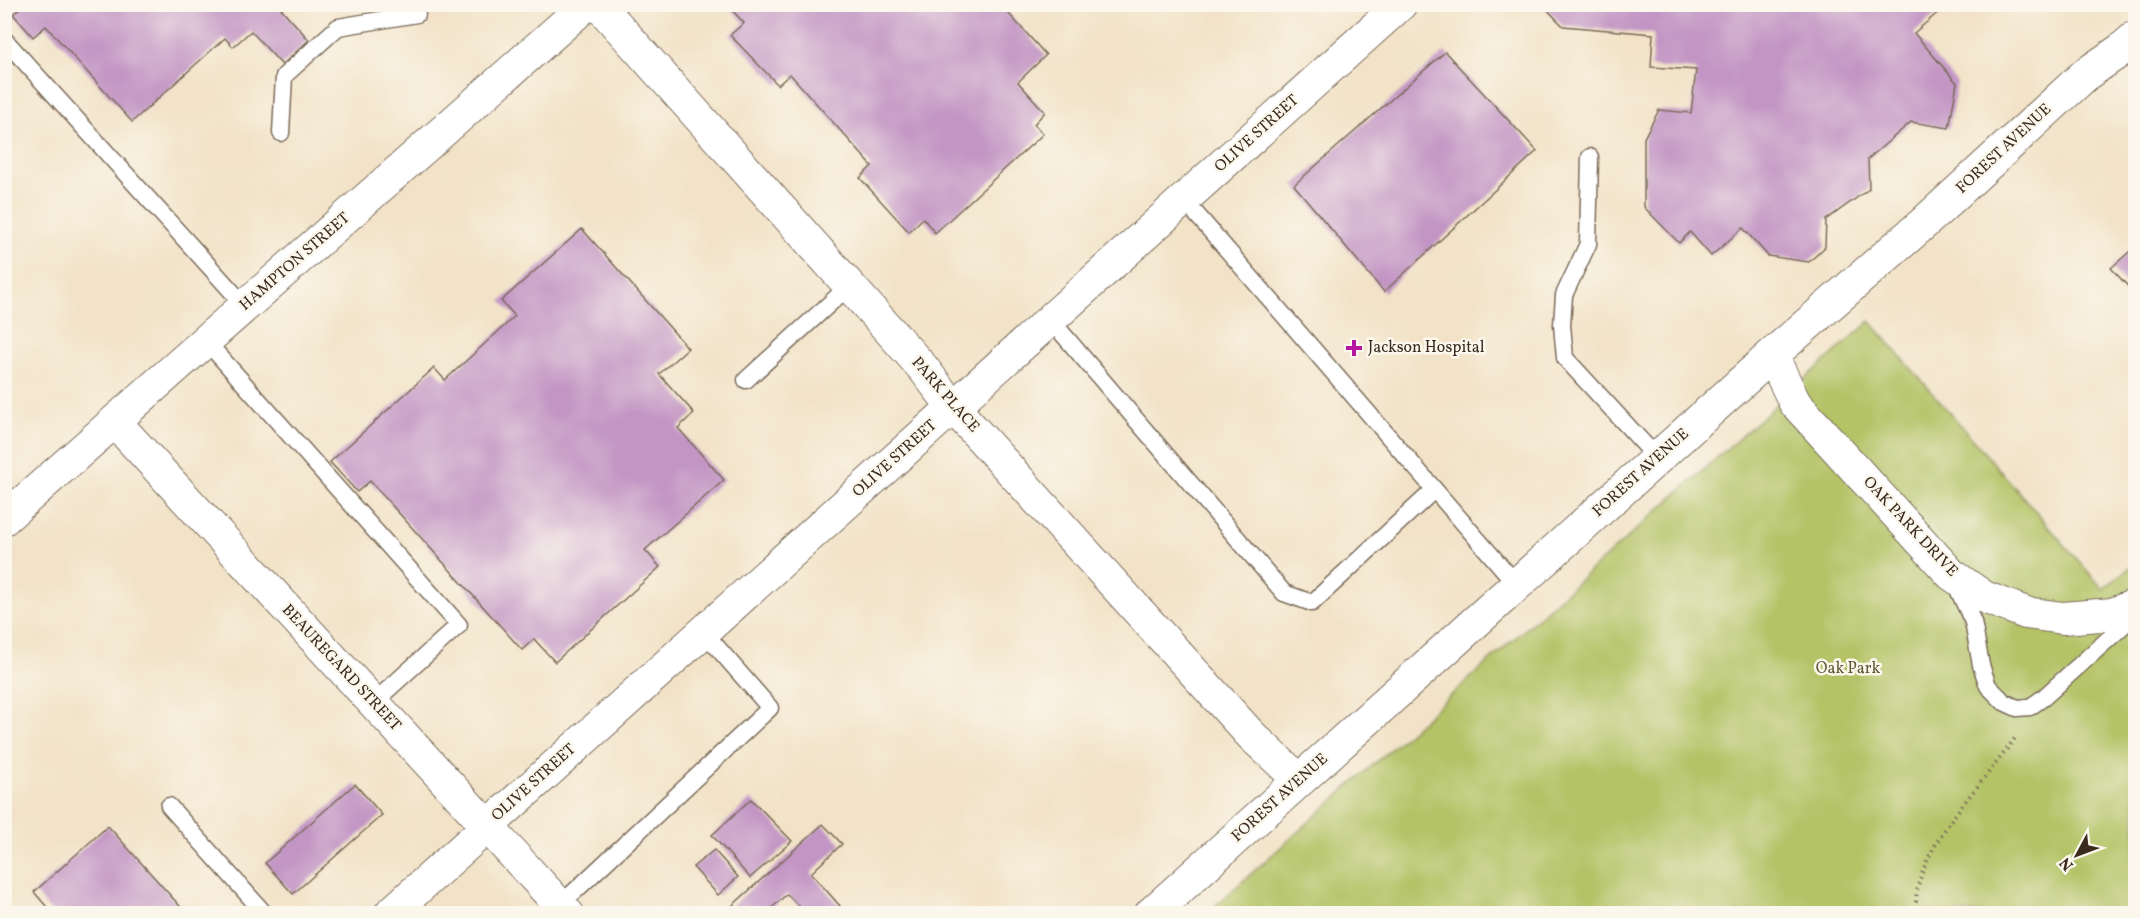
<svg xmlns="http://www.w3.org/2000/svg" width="2140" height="918" font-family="Vollkorn,serif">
	<rect width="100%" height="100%" fill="#fbf7ec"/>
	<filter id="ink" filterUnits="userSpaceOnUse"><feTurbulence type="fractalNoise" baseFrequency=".0167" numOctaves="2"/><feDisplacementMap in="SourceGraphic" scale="12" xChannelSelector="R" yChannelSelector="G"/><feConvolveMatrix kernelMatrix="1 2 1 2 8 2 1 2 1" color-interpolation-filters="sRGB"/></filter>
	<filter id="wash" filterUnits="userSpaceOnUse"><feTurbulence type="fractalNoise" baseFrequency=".008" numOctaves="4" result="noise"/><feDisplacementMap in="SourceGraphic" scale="24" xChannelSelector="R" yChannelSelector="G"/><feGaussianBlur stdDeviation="1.35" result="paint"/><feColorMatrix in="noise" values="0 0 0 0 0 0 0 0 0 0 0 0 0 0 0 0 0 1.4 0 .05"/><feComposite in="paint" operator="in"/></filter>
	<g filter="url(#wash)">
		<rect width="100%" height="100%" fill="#f2e3c8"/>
		<!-- green -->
		<path fill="#b3c366" stroke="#777642" stroke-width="1.5" d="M1870,321l233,268 32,-25v349l-929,1z"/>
		<g id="blocks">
			<!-- building -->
			<g fill="#c295c4">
				<path d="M24,4h257l-2,2 30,34 -27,25 -31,-34 -18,16 -8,-9 -93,84 -86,-96 -13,11 -20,-23z"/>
				<path d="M734,4h266l46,51 -28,27 27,30 -11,12 9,10 -108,99 -12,-15 -14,14 -49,-54 12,-12 -82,-92 -12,11 -48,-50 14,-12 -14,-15z"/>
				<path d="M1542,4h406l-34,29 43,50 -8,45 -38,-6 -43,37 1,30 -43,31 -1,27 -16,15 -41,-6 -25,-28 -32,28 -21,-24 -11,11 -35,-36v-69l15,-28 32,3 5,-43 -45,-3 2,-33 -90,-8z"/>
				<path d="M1445,52l92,99 -153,141 -90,-107z"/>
				<path d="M582,229l106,119 -29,26 35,39 -16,15 46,52 -79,70 15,17 -105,95 -21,-23 -12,11 -152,-169 -13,11 -27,-30 104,-94 11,12 70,-64 -14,-15z"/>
				<path d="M2136,246v49l-25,-27z"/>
				<path d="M355,784l27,31 -89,79 -28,-31z"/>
				<path d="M751,799l41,42 -42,37 -38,-43z"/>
				<path d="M823,824l19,20 -31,29 29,33 -10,8h-24l-19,-20 -22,20h-42z"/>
				<path d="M108,826l79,88h-134l-19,-22z"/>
				<path d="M714,850l24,27 -20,18 -25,-28z"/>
				<path d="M1825,909h18l12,4 -40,1z"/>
			</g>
		</g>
	</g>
	<g filter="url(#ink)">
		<use href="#blocks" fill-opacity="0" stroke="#7b6b5a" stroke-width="1.5"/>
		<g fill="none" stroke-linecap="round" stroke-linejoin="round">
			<!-- service casing -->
			<g stroke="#7b6b5a" stroke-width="19">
				<g id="service">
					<path d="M4,39l241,267"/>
					<path d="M281,133l3,-57 54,-49 79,-13"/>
					<path d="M1590,157l-2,87 -24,51 -2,30 3,33 92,100"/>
					<path d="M1184,200l333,385"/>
					<path d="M1050,319l234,274 28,10 122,-113"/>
					<path d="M206,341l253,284 -86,78"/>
					<path d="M746,380l103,-94"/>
					<path d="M1955,583l18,39 8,43 7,21 16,16 13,6 13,-1 13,-9 93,-84"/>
					<path d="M169,806l96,108"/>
					<path d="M560,905l210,-197 -67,-77"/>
				</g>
			</g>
			<!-- minor casing -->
			<g stroke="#7b6b5a" stroke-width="34">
				<g id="minor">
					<path d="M598,4l325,364 30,39 298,328 48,45"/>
					<path d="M1772,355l23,48 156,171 33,23 42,16 37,5 49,-4 24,-9"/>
					<path d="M115,422l453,492"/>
					<path d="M4,519l583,-515"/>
					<path d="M390,914l1011,-910"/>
				</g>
			</g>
			<!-- tertiary casing -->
			<g stroke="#7b6b5a" stroke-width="35">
				<path id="tertiary" d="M1151,914l621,-559 153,-133 161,-148 35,-24 15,-13"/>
			</g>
			<!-- path -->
			<path stroke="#7b6b5a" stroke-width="4" stroke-dasharray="1.5 4.5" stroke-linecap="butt" d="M1915,914c1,-9 1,-20 3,-28 16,-59 66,-102 99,-151"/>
			<!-- service -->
			<use href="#service" stroke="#fff" stroke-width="16"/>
			<!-- minor -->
			<use href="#minor" stroke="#fff" stroke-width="32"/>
			<!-- tertiary -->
			<use href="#tertiary" stroke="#fff" stroke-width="33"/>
		</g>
	</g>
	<!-- markers -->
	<path fill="#b5179e" stroke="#fbf7ec" stroke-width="2" d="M1351 339h6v6h6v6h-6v6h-6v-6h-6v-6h6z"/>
	<g text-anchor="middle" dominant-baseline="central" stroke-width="5" stroke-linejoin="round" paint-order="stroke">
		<!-- street labels -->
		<g font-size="16" fill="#3b2a1e" stroke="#fbf7ec">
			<text transform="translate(1257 134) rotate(-42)">OLIVE STREET</text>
			<text transform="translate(2004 149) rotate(-43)">FOREST AVENUE</text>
			<text transform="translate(295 262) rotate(-41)">HAMPTON STREET</text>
			<text transform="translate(945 395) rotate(49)">PARK PLACE</text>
			<text transform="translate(895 459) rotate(-42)">OLIVE STREET</text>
			<text transform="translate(1641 473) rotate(-42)">FOREST AVENUE</text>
			<text transform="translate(1910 527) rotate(47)">OAK PARK DRIVE</text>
			<text transform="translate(341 668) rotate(47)">BEAUREGARD STREET</text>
			<text transform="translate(534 783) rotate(-42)">OLIVE STREET</text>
			<text transform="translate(1280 798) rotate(-42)">FOREST AVENUE</text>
		</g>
		<!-- poi labels -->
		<g font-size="16" fill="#3b2a1e" stroke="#fbf7ec" text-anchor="start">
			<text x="1368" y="348">Jackson Hospital</text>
		</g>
		<!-- park labels -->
		<g font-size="16" fill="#5f5834" stroke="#fbf7ec">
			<text x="1848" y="669">Oak Park</text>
		</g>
	</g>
	<!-- margin -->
	<rect width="2140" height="918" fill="none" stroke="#fbf7ec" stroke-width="24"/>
	<!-- north arrow -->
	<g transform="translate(2077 855) rotate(229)" stroke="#fbf7ec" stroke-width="4.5" paint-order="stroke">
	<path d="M0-4.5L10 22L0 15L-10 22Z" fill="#3b2a1e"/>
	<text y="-9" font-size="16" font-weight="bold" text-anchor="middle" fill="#3b2a1e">N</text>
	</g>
</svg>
